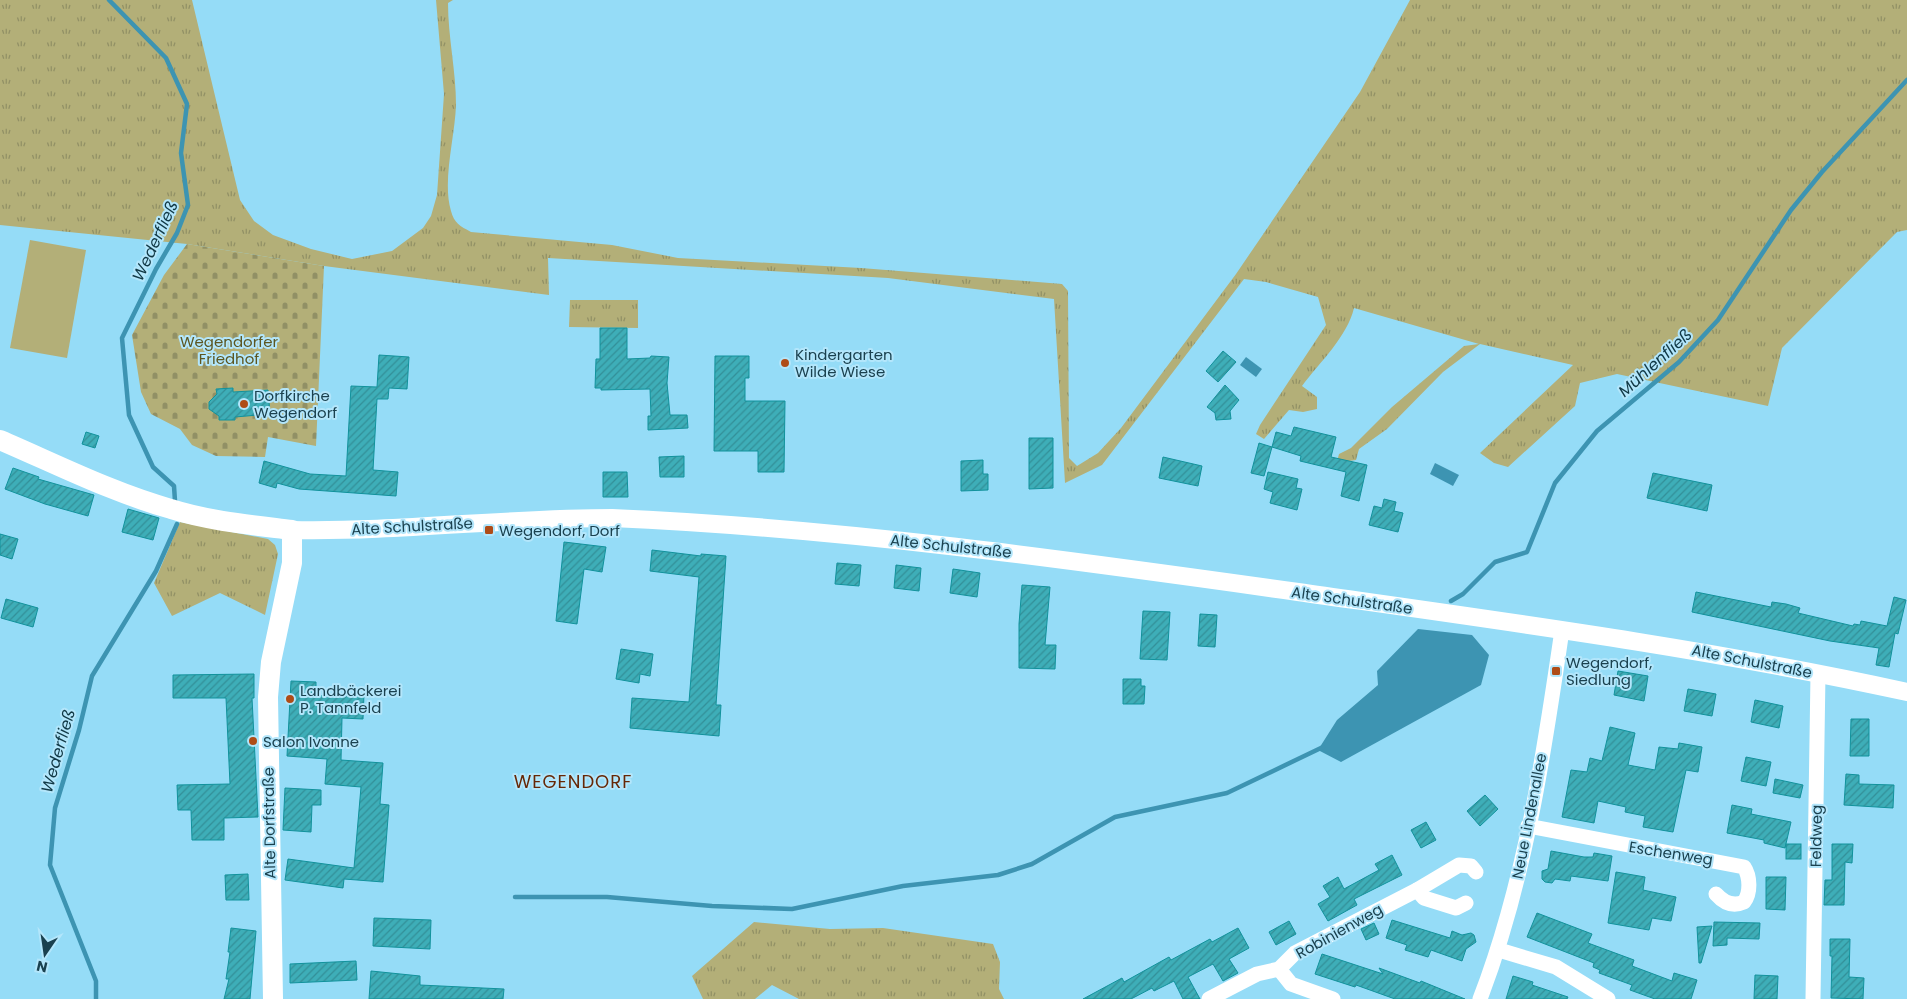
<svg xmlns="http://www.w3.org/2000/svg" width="1907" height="999" font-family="Poppins,sans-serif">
	<defs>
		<pattern id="grass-tufts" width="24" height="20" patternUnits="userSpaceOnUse" patternTransform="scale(1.25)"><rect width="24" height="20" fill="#b3af78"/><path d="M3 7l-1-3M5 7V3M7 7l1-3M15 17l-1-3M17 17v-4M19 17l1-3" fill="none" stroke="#919065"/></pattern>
		<pattern id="cemetery-stones" width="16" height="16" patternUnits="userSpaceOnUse" patternTransform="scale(1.25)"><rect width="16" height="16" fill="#b3af78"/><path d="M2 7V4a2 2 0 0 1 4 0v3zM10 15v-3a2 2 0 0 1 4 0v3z" fill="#919065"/></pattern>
		<pattern id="building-hatch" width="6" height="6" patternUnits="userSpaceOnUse" patternTransform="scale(1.25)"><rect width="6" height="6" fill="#3eaeb8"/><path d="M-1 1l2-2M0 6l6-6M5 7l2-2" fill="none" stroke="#338f98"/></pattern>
	</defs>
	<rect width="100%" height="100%" fill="#95dcf7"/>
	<!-- grass -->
	<g fill="url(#grass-tufts)">
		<path d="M0,0h192l48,200 14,21 19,14 38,14 41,10 40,-8 31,-23 8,-12 6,-21 7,-101 -8,-94h17l-5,3c0,34 8,68 8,102 -1,32 -14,76 -5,106 3,12 9,15 20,21l141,13 66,13 183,10 201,16 6,7 1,167 8,8 21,-13 23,-25 115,-154 124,-182 50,-92h497v230l-10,2 -115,116 -14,58 -151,-32 -37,9 -5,23 -67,61 -14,-4 -14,-10 93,-88 -93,-21 -37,28 -56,57 -28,20 -3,11 -7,1 -2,10 -12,-2 4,-15 12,-6 41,-41 72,-61 15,-2 -125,-36c-7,29 -34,54 -52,78l15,11v12l-14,3 -14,-2 -25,29 -8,-5 4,-9 66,-100 -8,-28 -52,-15 -22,-3 -142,186 -37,18 -11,-184 -166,-21 -340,-20 1,37 -225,-29 -137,-22 -187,-19z"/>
		<path d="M570,300h68v28l-69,-1z"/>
		<path d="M180,522l88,17 7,6 3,9 -13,61 -45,-22 -48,23 -18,-33z"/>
		<path d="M754,922l76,7 53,-1 110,16 7,18 -1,27 5,10h-205l-27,-14 -17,14h-52l-11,-23z"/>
	</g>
	<!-- cemetery -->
	<path fill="url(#cemetery-stones)" d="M187,244l137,22 -8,180 -48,-9 -3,20 -49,-1 -24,-11 -12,-16 -29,-15 -10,-22 -9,-57 32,-60z"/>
	<!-- green -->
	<path fill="#b3af78" d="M30,240l56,10 -19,108 -57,-10z"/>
	<!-- water -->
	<g fill="#3d94b2">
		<path d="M1246,357l16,12 -6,8 -16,-12z"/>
		<path d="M1435,463l24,12 -6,11 -23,-12z"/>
		<path d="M1418,629l54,6 17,20 -8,30 -140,77 -23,-12 19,-30 41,-35 -1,-14z"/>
	</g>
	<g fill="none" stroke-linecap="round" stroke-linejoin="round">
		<!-- stream -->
		<g stroke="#3d94b2" stroke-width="4.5">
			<path d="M109,0l57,58 21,46 -6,49 7,52 -11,28 -21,36 -34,69 7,77 24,52 21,19 1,15"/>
			<path d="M1451,601l12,-7 32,-32 32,-10 28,-69 42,-52 82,-69 39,-42 73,-110 31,-38 85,-92"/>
			<path d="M515,897h92l105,9 80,3 111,-23 95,-11 34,-11 83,-47 112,-24 96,-46"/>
			<path d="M96,999v-18l-46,-116 5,-57 24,-78 13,-54 64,-105 21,-47"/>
		</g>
	</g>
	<!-- building -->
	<g fill="url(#building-hatch)" stroke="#11929c">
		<path d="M600,328h27v31l23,-1 1,-2 18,1 -2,26 3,32h17l1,13 -40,2v-14h3l-1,-27 -49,1v-2h-6l1,-29h4z"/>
		<path d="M1223,351l13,11 -18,20 -12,-11z"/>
		<path d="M379,355l30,2 -2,32 -18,-1 -1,11h-11l-4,71 25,2 -2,24 -97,-7 -22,-6 -1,5 -17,-5 5,-22 46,13 36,2 5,-90 26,1z"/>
		<path d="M715,356h34v22h-4v23h40l-1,71h-26v-21h-44z"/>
		<path d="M1225,385l14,15 -9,11 1,8 -15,1 -1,-7 -8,-6z"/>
		<path d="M233,388v4l35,-2 2,24 -35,3v3h-16v-4l-10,-7v-7l8,-8 -1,-5z"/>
		<path d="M1294,427l42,10 -5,20 36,8 -8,36 -18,-5 5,-24 -46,-11 1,-5 -29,-9 -8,29 -13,-3 8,-30 13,4 4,-15 15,4z"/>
		<path d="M86,432l13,4 -4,12 -13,-4z"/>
		<path d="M1029,438h24v50l-24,1z"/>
		<path d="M684,456v21h-24l-1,-20z"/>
		<path d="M1163,457l39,9 -4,20 -39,-8z"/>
		<path d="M983,460v14h5v16l-27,1v-30z"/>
		<path d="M13,468l26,9 -1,2 56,16 -6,21 -43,-12 -40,-15z"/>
		<path d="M603,472h24l1,25h-25z"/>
		<path d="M1268,472l30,7 -2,9 6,1 -5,21 -27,-7 3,-11 -9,-3z"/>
		<path d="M1653,473l59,12 -5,26 -60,-13z"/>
		<path d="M1384,499l12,3 -2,9 9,2 -5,19 -29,-7 5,-19 8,2z"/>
		<path d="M128,509l31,9 -6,22 -31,-8z"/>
		<path d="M0,534l18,5 -6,20 -12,-4z"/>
		<path d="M564,542l42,5 -4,25 -18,-3 -7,55 -21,-3z"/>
		<path d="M652,550l49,6v-2l25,2 -10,149h5l-2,31 -89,-8 2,-30 57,4 10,-125 -49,-6z"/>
		<path d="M837,563l24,2 -2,21 -24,-2z"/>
		<path d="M896,565l25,3 -2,23 -25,-3z"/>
		<path d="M953,569l27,4 -3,24 -27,-4z"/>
		<path d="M1022,585l28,2 -5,58h11l-1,24 -36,-1v-44z"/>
		<path d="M1696,592l75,15 1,-5 14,2 14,4 -2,5 55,13 1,-2 6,1 1,-4 26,5 7,-29 12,3 -8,34 -3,-1 -6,34 -13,-2 3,-17 -49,-7 -138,-29z"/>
		<path d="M6,599l32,9 -5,19 -32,-9z"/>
		<path d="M1143,611l27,1 -3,48 -27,-1z"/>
		<path d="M1200,614l17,1 -2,32 -17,-1z"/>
		<path d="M621,649l32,5 -3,22 -10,-2 -1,9 -23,-4z"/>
		<path d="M1618,671l30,5 -4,25 -30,-6z"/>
		<path d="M254,674v24h-2l6,119 -34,1v22h-32l-1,-30h-13l-1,-25 53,-1 -4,-86h-53v-23z"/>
		<path d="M1123,679h18v7h4l-1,18h-21z"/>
		<path d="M291,681l25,1v14l48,-2 -1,25 -21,-1 -1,42 42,3 -3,41 9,1 -6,77 -39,-3 -1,9 -58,-8 3,-21 66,9 7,-81 -36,-3 2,-25 -40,-3z"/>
		<path d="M1688,689l28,5 -4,22 -28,-5z"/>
		<path d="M1755,700l28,6 -4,22 -28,-6z"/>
		<path d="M1851,719h18v37h-19z"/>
		<path d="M1610,727l25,6 -7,32 27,5 4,-23 19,2 1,-6 23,4 -4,25 -12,-2 -13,62 -30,-5 2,-11 -20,-4 1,-5 -28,-6 -4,22 -32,-6 9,-47 16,2 3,-14 12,3z"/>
		<path d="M1746,757l25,5 -5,24 -25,-5z"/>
		<path d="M1846,774l13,1v9l35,1 -1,23 -49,-3z"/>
		<path d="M1775,779l28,6 -3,13 -27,-5z"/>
		<path d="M285,788l36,2v15h-9l-1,27 -28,-2z"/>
		<path d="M1485,795l13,14 -18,17 -13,-15z"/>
		<path d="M1732,805l20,4 -1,5 40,8 -6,26 -21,-5v-3l-37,-7z"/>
		<path d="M1426,822l10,18 -15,8 -10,-18z"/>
		<rect x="1786" y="844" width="15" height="15"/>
		<path d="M1832,844h21l-1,19 -7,-1 -1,43h-20l1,-25h7z"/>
		<path d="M1551,851l33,6h9l1,-4 18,3 -4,25 -37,-5 -1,5 -15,-2 -3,4 -7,-1 -3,-3v-8l6,-2z"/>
		<path d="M1392,855l10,20 -48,24 3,6 -29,16 -10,-17 12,-7 -7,-11 15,-9 6,12 35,-19 -4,-6z"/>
		<path d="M1616,872l29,5 -2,13 33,7 -5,24 -19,-3 -3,12 -41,-7z"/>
		<path d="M248,874l1,26h-23l-1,-25z"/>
		<path d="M1766,877h20l-1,33 -19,-1z"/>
		<path d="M1537,913l55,21 -4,9 46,17 -2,6 40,15 2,-8 23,7 -6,19h-36l-25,-9 2,-5 -33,-12 1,-3 -7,-3 1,-4 -67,-26z"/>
		<path d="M374,918l57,2 -1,29 -57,-3z"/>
		<path d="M1392,920l58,18 2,-7 10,4 9,-2 3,2 2,7 -10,7 -4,12 -31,-11 -3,7 -23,-7 2,-5 -21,-7z"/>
		<path d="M1289,921l7,13 -20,11 -7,-13z"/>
		<path d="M1714,922l46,1 -1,16 -32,-1v7l-14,1z"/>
		<path d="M1374,923l5,11 -13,6 -5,-11z"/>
		<path d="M1712,926l-11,37h-2l-2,-36z"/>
		<path d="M231,928l25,3 -6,68h-26l5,-20h-3l4,-27h-2z"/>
		<path d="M1238,928l11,20 -20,11 9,14 -15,8 -10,-17 -25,13 12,22h-17l-9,-18 -20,10 -2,-3 -21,11h-48l39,-21 2,4 45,-25 2,3 39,-21 2,3z"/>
		<path d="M1830,939h20l-1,38 15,1 -1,21 -32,-1 1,-42h-2z"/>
		<path d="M1322,954l61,20 -4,-6 41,15 1,-2 44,18h-70l-39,-14 -1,2 -40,-13z"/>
		<path d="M356,961l1,19 -67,3v-19z"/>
		<path d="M371,971l49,5v9l84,4 -1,10h-134z"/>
		<path d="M1755,975l23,1 -1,23h-23z"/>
		<path d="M1513,976l20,6 -1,3 36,12 -1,2h-61z"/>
	</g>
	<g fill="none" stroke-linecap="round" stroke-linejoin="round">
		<!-- minor -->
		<g stroke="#fff" stroke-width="15">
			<path d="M1528,826l216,41c6,9 7,26 0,35 -11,5 -20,1 -28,-8"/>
			<path d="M1417,890l42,-25 12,1 5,6"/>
			<path d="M1499,950l57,17 52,32"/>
			<path d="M1279,969l12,15 42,15"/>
			<path d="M1209,999l48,-25 22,-5 16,-16 122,-63 7,8 32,10 10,-5"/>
			<path d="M1480,999c45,-117 64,-245 82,-369"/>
			<path d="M1813,999l5,-325"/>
		</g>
		<!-- tertiary -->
		<path stroke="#fff" stroke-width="18" d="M292,530c107,2 213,-12 320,-12 230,10 458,42 686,74 204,29 408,56 609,100"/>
		<!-- secondary -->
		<path stroke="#fff" stroke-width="20" d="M0,440c56,24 111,52 171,69 38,12 81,16 121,21v33l-21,99 -3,35 5,302"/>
	</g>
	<!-- markers -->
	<g fill="#af4c17" stroke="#b3e6fb" stroke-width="2">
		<circle cx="785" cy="363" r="5"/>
		<circle cx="244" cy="404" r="5"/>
		<rect x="484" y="525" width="10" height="10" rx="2.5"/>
		<rect x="1551" y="666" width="10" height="10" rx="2.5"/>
		<circle cx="290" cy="699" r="5"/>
		<circle cx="253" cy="741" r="5"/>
	</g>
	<g text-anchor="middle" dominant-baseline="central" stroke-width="4" stroke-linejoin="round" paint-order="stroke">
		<!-- park labels -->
		<g font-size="15" fill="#5c5621" stroke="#b3e6fb">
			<text x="229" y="341">Wegendorfer<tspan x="229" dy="17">Friedhof</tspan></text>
		</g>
		<!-- poi labels -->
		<g font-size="15" fill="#1a414f" stroke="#b3e6fb" text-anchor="start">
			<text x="795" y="354">Kindergarten<tspan x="795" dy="17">Wilde Wiese</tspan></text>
			<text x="254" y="395">Dorfkirche<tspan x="254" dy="17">Wegendorf</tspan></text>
			<text x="499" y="530">Wegendorf, Dorf</text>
			<text x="1566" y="662">Wegendorf,<tspan x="1566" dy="17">Siedlung</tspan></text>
			<text x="300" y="690">Landbäckerei<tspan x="300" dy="17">P. Tannfeld</tspan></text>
			<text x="263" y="741">Salon Ivonne</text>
		</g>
		<!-- street labels -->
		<g font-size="15" fill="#1a414f" stroke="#b3e6fb">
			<text transform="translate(412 526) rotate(-3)">Alte Schulstraße</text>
			<text transform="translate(951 546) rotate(6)">Alte Schulstraße</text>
			<text transform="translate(1352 600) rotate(8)">Alte Schulstraße</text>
			<text transform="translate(1752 661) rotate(11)">Alte Schulstraße</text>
			<text transform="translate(1529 816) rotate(-79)">Neue Lindenallee</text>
			<text transform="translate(269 823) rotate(-91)">Alte Dorfstraße</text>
			<text transform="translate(1816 836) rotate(-89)">Feldweg</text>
			<text transform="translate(1671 853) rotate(9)">Eschenweg</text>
			<text transform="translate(1339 931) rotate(-29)">Robinienweg</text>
		</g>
		<!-- water labels -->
		<g font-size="16" font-style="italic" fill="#103845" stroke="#b3e6fb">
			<text transform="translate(155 241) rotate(-65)">Wederfließ</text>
			<text transform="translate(1655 363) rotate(-42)">Mühlenfließ</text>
			<text transform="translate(58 751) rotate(-74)">Wederfließ</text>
		</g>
		<!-- quarter labels -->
		<g font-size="18" letter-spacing="1" fill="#662705" stroke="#b3e6fb">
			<text x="573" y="781">WEGENDORF</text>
		</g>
	</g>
	<!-- north arrow -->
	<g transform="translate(45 954) rotate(193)" stroke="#b3e6fb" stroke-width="4" paint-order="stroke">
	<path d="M0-4L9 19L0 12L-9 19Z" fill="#1a414f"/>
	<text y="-8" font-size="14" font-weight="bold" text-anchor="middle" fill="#1a414f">N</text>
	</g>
</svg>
